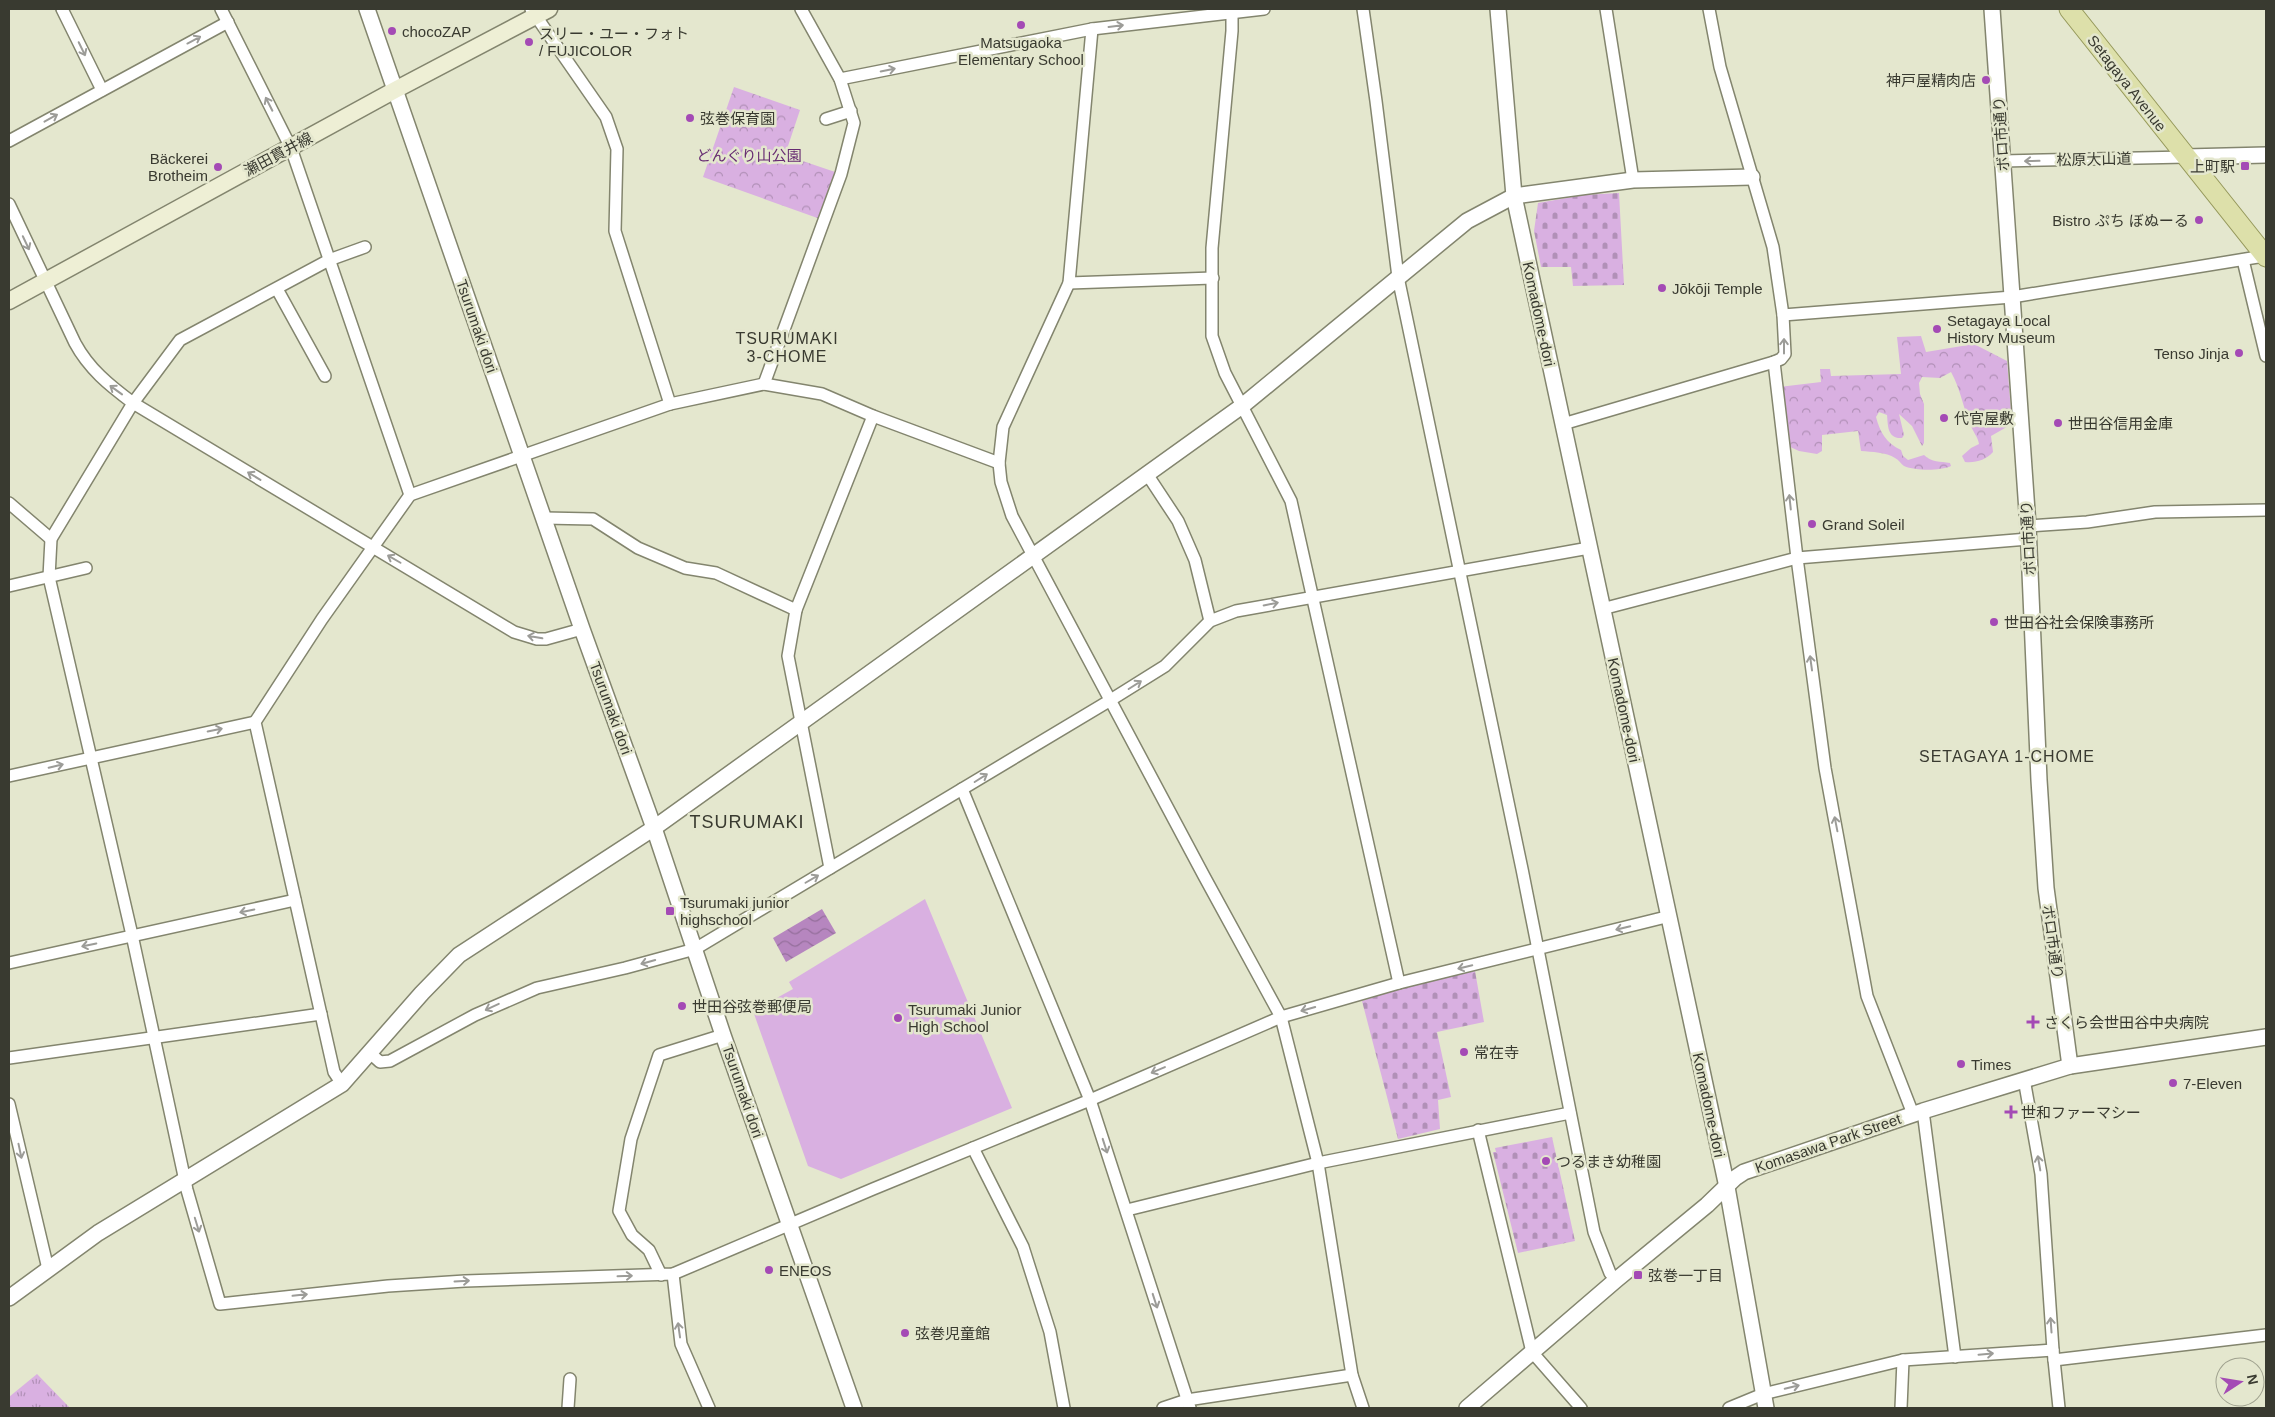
<svg xmlns="http://www.w3.org/2000/svg" width="2275" height="1417" font-family="Arial,'Noto Sans JP',sans-serif">
	<defs>
		<pattern id="grass-tufts" width="24" height="20" patternUnits="userSpaceOnUse" patternTransform="scale(1.25)"><rect width="24" height="20" fill="#d9b0e1"/><path d="M3 7l-1-3M5 7V3M7 7l1-3M15 17l-1-3M17 17v-4M19 17l1-3" fill="none" stroke="#b190b7"/></pattern>
		<pattern id="forest-crowns" width="20" height="18" patternUnits="userSpaceOnUse" patternTransform="scale(1.25)"><rect width="20" height="18" fill="#d9b0e1"/><path d="M2 6a3 3 0 1 1 6 0M12 15a3 3 0 1 1 6 0" fill="none" stroke="#b190b7"/></pattern>
		<pattern id="cemetery-stones" width="16" height="16" patternUnits="userSpaceOnUse" patternTransform="scale(1.25)"><rect width="16" height="16" fill="#d9b0e1"/><path d="M2 7V4a2 2 0 0 1 4 0v3zM10 15v-3a2 2 0 0 1 4 0v3z" fill="#b190b7"/></pattern>
		<pattern id="water-waves" width="16" height="10" patternUnits="userSpaceOnUse" patternTransform="scale(1.25)"><rect width="16" height="10" fill="#b686bf"/><path d="M0 5q4-4 8 0t8 0" fill="none" stroke="#956f9c"/></pattern>
	</defs>
	<rect width="100%" height="100%" fill="#e4e7ce"/>
	<!-- grass -->
	<path fill="url(#grass-tufts)" d="M37,1374l33,34h-61v-11z"/>
	<!-- forest -->
	<g fill="url(#forest-crowns)">
		<path d="M734,87l66,23 -15,45 56,19 -18,46 -120,-43z"/>
		<path d="M1921,336l5,16 48,-8 33,17 5,63 -21,12 2,16c-7,8 -17,11 -28,10l-3,-6 9,-8 8,-4c-1,-7 -6,-12 -8,-18 -8,-18 -10,-36 -20,-54l-11,6 -18,-1 -3,6 1,11 4,10v39l-2,3 -10,-20 -13,-12 5,21 -2,3c-15,1 -14,-13 -15,-23l-8,-3 -3,5c4,15 10,26 25,33l2,6 5,4 16,-5c8,8 16,6 26,8l1,3c-11,5 -35,5 -47,0 -3,-2 -5,-6 -9,-8 -9,-6 -23,-6 -34,-7l-3,-20 -36,4v16l-5,3 -18,-3 -13,-6 -7,-58 42,-5 -1,-13h10l1,7 70,-2 -4,-37z"/>
	</g>
	<!-- cemetery -->
	<g fill="url(#cemetery-stones)">
		<path d="M1619,193l5,92 -51,1 -2,-19h-30l-7,-36 4,-28 46,-8z"/>
		<path d="M1475,971l9,51 -47,10 14,65 -13,3 2,29 -42,10 -36,-138 45,-15z"/>
		<path d="M1552,1137l23,104 -57,12 -25,-101h3l-1,-4z"/>
	</g>
	<!-- garden -->
	<path fill="#d9b0e1" d="M925,899l87,209 -171,71 -33,-13 -55,-155 40,-22 -4,-7z"/>
	<!-- water -->
	<path fill="url(#water-waves)" d="M822,909l14,24 -50,29 -13,-24z"/>
	<g fill="none" stroke-linecap="round" stroke-linejoin="round">
		<!-- minor casing -->
		<g stroke="#83856e" stroke-width="14">
			<g id="minor">
				<path d="M62,9l40,81"/>
				<path d="M221,9l70,139 119,347"/>
				<path d="M531,9l75,108 11,32 -2,82 55,173"/>
				<path d="M1232,9v22l-20,217v88l13,37 66,128 108,482"/>
				<path d="M1363,9l13,92 22,176 124,592 72,363 16,41 6,7"/>
				<path d="M1606,9l27,171"/>
				<path d="M1709,9l11,58 53,180 10,68 2,39 -4,5 -7,3 23,196 28,210 42,228 46,118"/>
				<path d="M1092,29l-23,254 -66,144 -4,36 2,19 11,34 192,360 77,141 37,146 34,212 11,33"/>
				<path d="M840,79l252,-50 172,-20"/>
				<path d="M826,119l25,-8"/>
				<path d="M9,141l219,-119"/>
				<path d="M2003,161l183,-4"/>
				<path d="M9,204l66,139c14,26 34,42 58,60l381,229 23,7h9l36,-10"/>
				<path d="M365,247l-36,13 -149,80 -47,63 -82,136 -2,38 83,358 55,255 33,114 168,-18 77,-5 208,-7 200,-85 217,-89 191,-83 118,-34 271,-67"/>
				<path d="M2243,260l23,96"/>
				<path d="M1069,283l144,-5"/>
				<path d="M277,289l48,87"/>
				<path d="M1783,315l229,-18 252,-41"/>
				<path d="M764,384l77,-210 13,-51 -14,-44 -39,-70"/>
				<path d="M1563,424l211,-62"/>
				<path d="M1147,474l31,47 17,39 15,61"/>
				<path d="M9,503l42,36"/>
				<path d="M544,518l49,1 45,29 47,20 31,5 80,37"/>
				<path d="M2028,526l59,-4 68,-10 111,-2"/>
				<path d="M9,586l77,-18"/>
				<path d="M1602,609l195,-51 231,-19"/>
				<path d="M9,776l246,-54"/>
				<path d="M962,789l128,311 100,308"/>
				<path d="M830,868l-42,-212 8,-46 77,-194"/>
				<path d="M9,963l286,-63"/>
				<path d="M369,1052l11,10 10,-1 85,-46 62,-27 88,-20 70,-19 414,-248 56,-35 45,-45 26,-10 353,-63"/>
				<path d="M9,1058l312,-44"/>
				<path d="M2024,1079l17,95 12,176 6,58"/>
				<path d="M342,1084l-8,-12 -79,-350 67,-103 88,-124 260,-91 94,-20 58,10 51,22 126,47"/>
				<path d="M9,1104l39,165"/>
				<path d="M1923,1111l32,246"/>
				<path d="M1478,1130l54,222 49,56"/>
				<path d="M973,1148l50,99 27,85 14,76"/>
				<path d="M1127,1210l191,-47 252,-50"/>
				<path d="M673,1274l8,70 28,64"/>
				<path d="M661,1275l-12,-25 -17,-15 -13,-24 12,-72 28,-84 64,-20"/>
				<path d="M2054,1360l212,-25"/>
				<path d="M568,1408l2,-29"/>
				<path d="M1163,1408l24,-8 165,-25"/>
				<path d="M1729,1408l34,-14 140,-34 150,-10"/>
				<path d="M1901,1408l2,-48"/>
			</g>
		</g>
		<!-- tertiary casing -->
		<g stroke="#83856e" stroke-width="18">
			<g id="tertiary">
				<path d="M367,9l215,620 72,199 69,207 131,373"/>
				<path d="M1498,9l16,187 213,991 39,221"/>
				<path d="M1992,9l36,517 11,254 7,108 24,178"/>
				<path d="M2186,157l80,-2"/>
				<path d="M9,1298l89,-65 244,-149 80,-91 37,-38 195,-127 588,-422 225,-185 47,-25 119,-16 119,-3"/>
				<path d="M1467,1408l149,-128 91,-75 28,-27 9,-6 179,-61 147,-45 196,-29"/>
			</g>
		</g>
		<!-- secondary casing -->
		<g stroke="#83856e" stroke-width="19">
			<path id="secondary" d="M9,301l386,-211 154,-81"/>
		</g>
		<!-- primary casing -->
		<g stroke="#95985b" stroke-width="21">
			<path id="primary" d="M2069,9l197,248"/>
		</g>
		<!-- minor -->
		<use href="#minor" stroke="#fff" stroke-width="11"/>
		<!-- tertiary -->
		<use href="#tertiary" stroke="#fff" stroke-width="15"/>
		<!-- secondary -->
		<use href="#secondary" stroke="#eeefd5" stroke-width="16"/>
		<!-- primary -->
		<use href="#primary" stroke="#dde0aa" stroke-width="19"/>
	</g>
	<!-- one-way arrows -->
	<defs><path id="oneway-shaft" d="M-6 0H5M1.5-3L5.5 0L1.5 3" fill="none" stroke-width="1.6" stroke-linecap="round" stroke-linejoin="round" transform="scale(1.25)"/></defs>
	<g stroke="#9c9c98">
		<use href="#oneway-shaft" transform="translate(1116 26) rotate(-7)"/>
		<use href="#oneway-shaft" transform="translate(194 40) rotate(-28)"/>
		<use href="#oneway-shaft" transform="translate(82 49) rotate(64)"/>
		<use href="#oneway-shaft" transform="translate(888 70) rotate(-11)"/>
		<use href="#oneway-shaft" transform="translate(269 104) rotate(-117)"/>
		<use href="#oneway-shaft" transform="translate(51 118) rotate(-29)"/>
		<use href="#oneway-shaft" transform="translate(2032 161) rotate(179)"/>
		<use href="#oneway-shaft" transform="translate(26 243) rotate(65)"/>
		<use href="#oneway-shaft" transform="translate(1784 346) rotate(-90)"/>
		<use href="#oneway-shaft" transform="translate(116 390) rotate(-144)"/>
		<use href="#oneway-shaft" transform="translate(254 476) rotate(-149)"/>
		<use href="#oneway-shaft" transform="translate(1790 502) rotate(-96)"/>
		<use href="#oneway-shaft" transform="translate(394 559) rotate(-150)"/>
		<use href="#oneway-shaft" transform="translate(1271 604) rotate(-11)"/>
		<use href="#oneway-shaft" transform="translate(535 637) rotate(-170)"/>
		<use href="#oneway-shaft" transform="translate(1811 663) rotate(-98)"/>
		<use href="#oneway-shaft" transform="translate(1135 685) rotate(-32)"/>
		<use href="#oneway-shaft" transform="translate(215 730) rotate(-12)"/>
		<use href="#oneway-shaft" transform="translate(56 766) rotate(-13)"/>
		<use href="#oneway-shaft" transform="translate(981 778) rotate(-32)"/>
		<use href="#oneway-shaft" transform="translate(1836 824) rotate(-101)"/>
		<use href="#oneway-shaft" transform="translate(812 879) rotate(-30)"/>
		<use href="#oneway-shaft" transform="translate(247 911) rotate(168)"/>
		<use href="#oneway-shaft" transform="translate(1623 928) rotate(166)"/>
		<use href="#oneway-shaft" transform="translate(89 945) rotate(168)"/>
		<use href="#oneway-shaft" transform="translate(648 962) rotate(164)"/>
		<use href="#oneway-shaft" transform="translate(1465 967) rotate(166)"/>
		<use href="#oneway-shaft" transform="translate(492 1007) rotate(155)"/>
		<use href="#oneway-shaft" transform="translate(1308 1009) rotate(164)"/>
		<use href="#oneway-shaft" transform="translate(1158 1070) rotate(157)"/>
		<use href="#oneway-shaft" transform="translate(1105 1146) rotate(72)"/>
		<use href="#oneway-shaft" transform="translate(20 1151) rotate(78)"/>
		<use href="#oneway-shaft" transform="translate(2039 1163) rotate(-100)"/>
		<use href="#oneway-shaft" transform="translate(197 1225) rotate(73)"/>
		<use href="#oneway-shaft" transform="translate(625 1276) rotate(-2)"/>
		<use href="#oneway-shaft" transform="translate(462 1281) rotate(-3)"/>
		<use href="#oneway-shaft" transform="translate(300 1295) rotate(-6)"/>
		<use href="#oneway-shaft" transform="translate(1155 1301) rotate(72)"/>
		<use href="#oneway-shaft" transform="translate(2051 1325) rotate(-94)"/>
		<use href="#oneway-shaft" transform="translate(679 1330) rotate(-98)"/>
		<use href="#oneway-shaft" transform="translate(1986 1354) rotate(-5)"/>
		<use href="#oneway-shaft" transform="translate(1792 1387) rotate(-13)"/>
	</g>
	<!-- markers -->
	<g fill="#a44ab5" stroke="#e4e7ce" stroke-width="2">
		<circle cx="1021" cy="25" r="5"/>
		<circle cx="392" cy="31" r="5"/>
		<circle cx="529" cy="42" r="5"/>
		<circle cx="1986" cy="80" r="5"/>
		<circle cx="690" cy="118" r="5"/>
		<rect x="2240" y="161" width="10" height="10" rx="2.5"/>
		<circle cx="218" cy="167" r="5"/>
		<circle cx="2199" cy="220" r="5"/>
		<circle cx="1662" cy="288" r="5"/>
		<circle cx="1937" cy="329" r="5"/>
		<circle cx="2239" cy="353" r="5"/>
		<circle cx="1944" cy="418" r="5"/>
		<circle cx="2058" cy="423" r="5"/>
		<circle cx="1812" cy="524" r="5"/>
		<circle cx="1994" cy="622" r="5"/>
		<rect x="665" y="906" width="10" height="10" rx="2.5"/>
		<circle cx="682" cy="1006" r="5"/>
		<circle cx="898" cy="1018" r="5"/>
		<path d="M2030.5 1014.5h5v5h5v5h-5v5h-5v-5h-5v-5h5z"/>
		<circle cx="1464" cy="1052" r="5"/>
		<circle cx="1961" cy="1064" r="5"/>
		<circle cx="2173" cy="1083" r="5"/>
		<path d="M2008.5 1104.5h5v5h5v5h-5v5h-5v-5h-5v-5h5z"/>
		<circle cx="1546" cy="1161" r="5"/>
		<circle cx="769" cy="1270" r="5"/>
		<rect x="1633" y="1270" width="10" height="10" rx="2.5"/>
		<circle cx="905" cy="1333" r="5"/>
	</g>
	<g text-anchor="middle" dominant-baseline="central" stroke-width="5" stroke-linejoin="round" paint-order="stroke">
		<!-- poi labels -->
		<g font-size="15" fill="#393a30" stroke="#e4e7ce" text-anchor="start">
			<text x="402" y="31">chocoZAP</text>
			<text x="539" y="33">スリー・ユー・フォト<tspan x="539" dy="17">/ FUJICOLOR</tspan></text>
			<text x="1021" y="42" text-anchor="middle">Matsugaoka<tspan x="1021" dy="17">Elementary School</tspan></text>
			<text x="1976" y="80" text-anchor="end">神戸屋精肉店</text>
			<text x="700" y="118">弦巻保育園</text>
			<text x="208" y="158" text-anchor="end">Bäckerei<tspan x="208" dy="17">Brotheim</tspan></text>
			<text x="2235" y="166" text-anchor="end">上町駅</text>
			<text x="2189" y="220" text-anchor="end">Bistro ぷち ぼぬーる</text>
			<text x="1672" y="288">Jōkōji Temple</text>
			<text x="1947" y="320">Setagaya Local<tspan x="1947" dy="17">History Museum</tspan></text>
			<text x="2229" y="353" text-anchor="end">Tenso Jinja</text>
			<text x="1954" y="418">代官屋敷</text>
			<text x="2068" y="423">世田谷信用金庫</text>
			<text x="1822" y="524">Grand Soleil</text>
			<text x="2004" y="622">世田谷社会保険事務所</text>
			<text x="680" y="902">Tsurumaki junior<tspan x="680" dy="17">highschool</tspan></text>
			<text x="692" y="1006">世田谷弦巻郵便局</text>
			<text x="908" y="1009">Tsurumaki Junior<tspan x="908" dy="17">High School</tspan></text>
			<text x="2044" y="1022">さくら会世田谷中央病院</text>
			<text x="1474" y="1052">常在寺</text>
			<text x="1971" y="1064">Times</text>
			<text x="2183" y="1083">7-Eleven</text>
			<text x="2021" y="1112">世和ファーマシー</text>
			<text x="1556" y="1161">つるまき幼稚園</text>
			<text x="779" y="1270">ENEOS</text>
			<text x="1648" y="1275">弦巻一丁目</text>
			<text x="915" y="1333">弦巻児童館</text>
		</g>
		<!-- street labels -->
		<g font-size="15" fill="#393a30" stroke="#e4e7ce">
			<text transform="translate(2127 83) rotate(52)">Setagaya Avenue</text>
			<text transform="translate(2001 134) rotate(-94)">ボロ市通り</text>
			<text transform="translate(278 154) rotate(-28)">瀬田貫井線</text>
			<text transform="translate(2094 159) rotate(-1)">松原大山道</text>
			<text transform="translate(1539 314) rotate(78)">Komadome-dori</text>
			<text transform="translate(477 326) rotate(71)">Tsurumaki dori</text>
			<text transform="translate(2028 538) rotate(-93)">ボロ市通り</text>
			<text transform="translate(611 708) rotate(70)">Tsurumaki dori</text>
			<text transform="translate(1624 710) rotate(78)">Komadome-dori</text>
			<text transform="translate(2053 942) rotate(82)">ボロ市通り</text>
			<text transform="translate(743 1091) rotate(71)">Tsurumaki dori</text>
			<text transform="translate(1709 1105) rotate(78)">Komadome-dori</text>
			<text transform="translate(1828 1143) rotate(-19)">Komasawa Park Street</text>
		</g>
		<!-- park labels -->
		<g font-size="15" fill="#662b71" stroke="#e4e7ce">
			<text x="749" y="155">どんぐり山公園</text>
		</g>
		<!-- neighbourhood labels -->
		<g font-size="16" letter-spacing="1" fill="#393a30" stroke="#e4e7ce">
			<text x="787" y="338">TSURUMAKI<tspan x="787" dy="18">3-CHOME</tspan></text>
			<text x="2007" y="756">SETAGAYA 1-CHOME</text>
		</g>
		<!-- quarter labels -->
		<g font-size="18" letter-spacing="1" fill="#393a30" stroke="#e4e7ce">
			<text x="747" y="822">TSURUMAKI</text>
		</g>
	</g>
	<!-- border -->
	<rect width="2275" height="1417" fill="none" stroke="#393a30" stroke-width="20"/>
	<!-- north arrow -->
	<g transform="translate(2240 1382) rotate(78)"><circle r="24" fill="#e4e7ce" stroke="#a0a28f"/>
	<path d="M0-4L9 19L0 12L-9 19Z" fill="#a44ab5"/>
	<text y="-8" font-size="14" font-weight="bold" text-anchor="middle" fill="#393a30">N</text>
	</g>
</svg>
